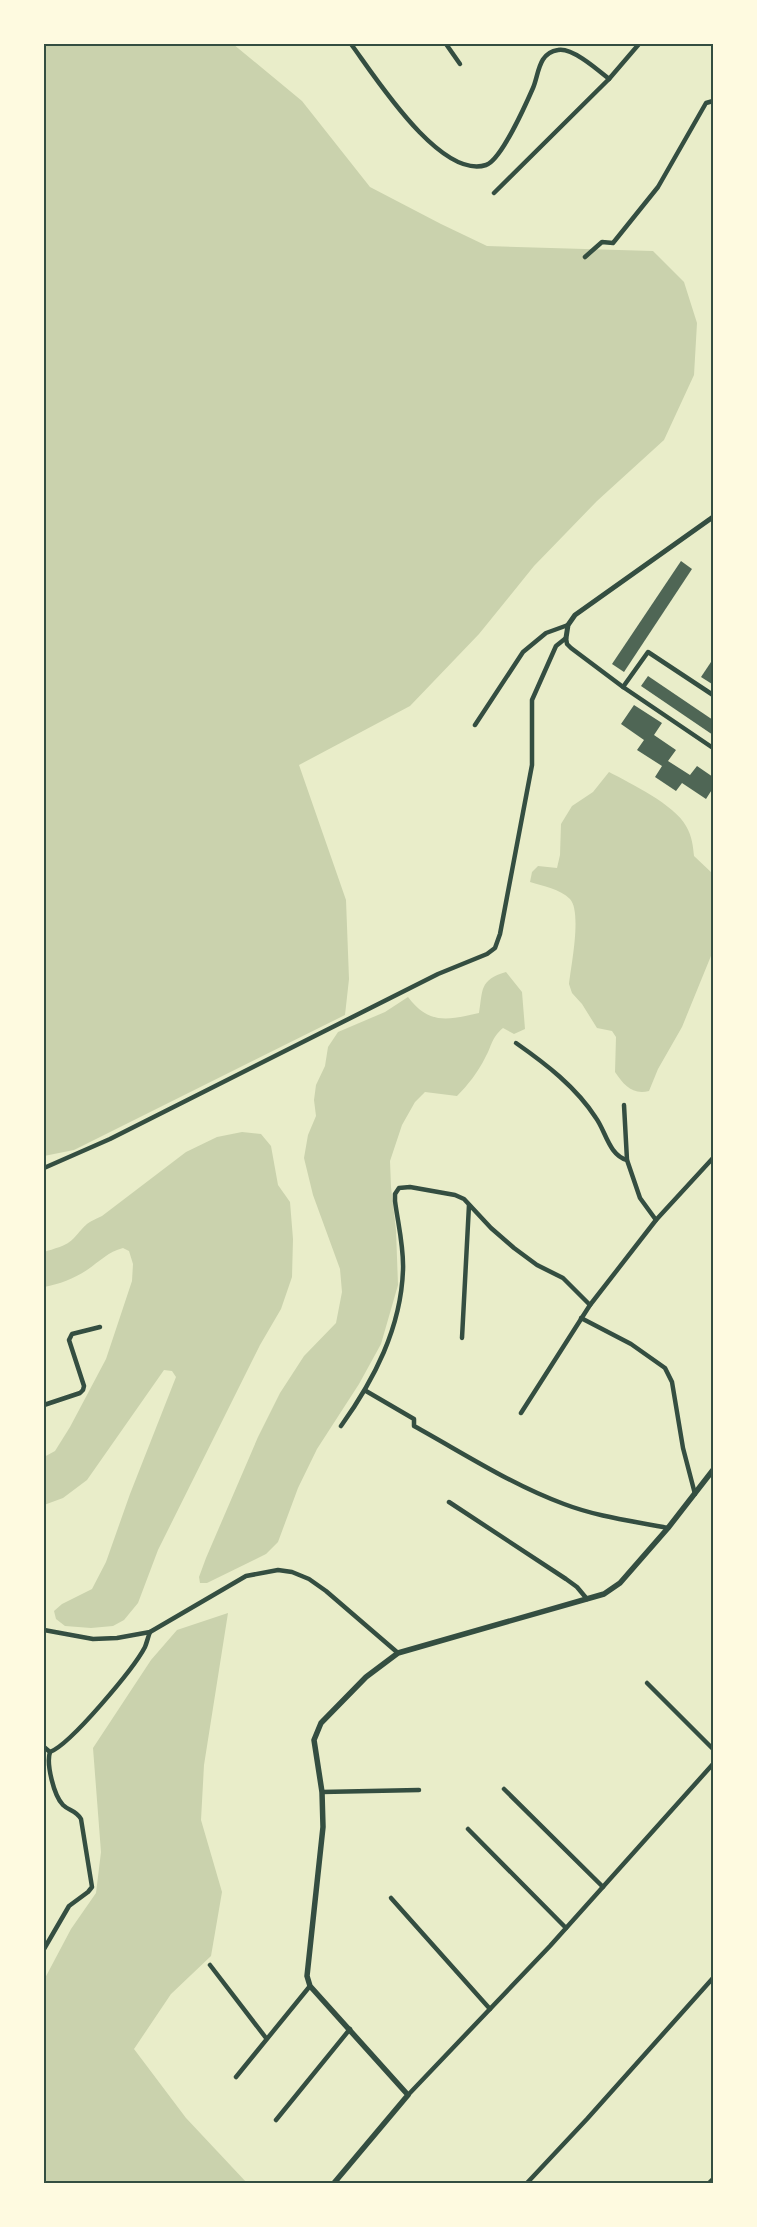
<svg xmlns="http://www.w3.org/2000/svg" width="757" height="2227" font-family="'Libre Baskerville',serif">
	<rect width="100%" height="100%" fill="#e9edc9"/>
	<!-- green -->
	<g fill="#cad2ad">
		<path d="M44,44h189l69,57 68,86 71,37 46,22 166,5 31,31 13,41 -3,52 -30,65 -67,61 -63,65 -55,68 -69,72 -111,59 47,135 3,79 -4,36 -271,135 -30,6z"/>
		<path d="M609,772c21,11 66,33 77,54 6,10 7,20 8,30l19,18v77l-31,76 -24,42 -9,22c-17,4 -25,-6 -34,-19l1,-35 -4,-6 -15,-3 -15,-24 -10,-11 -3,-9c2,-18 13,-72 1,-85 -10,-10 -27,-13 -40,-17l2,-10 6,-6 19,2 3,-13 1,-31 11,-18 21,-14z"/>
		<path d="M506,972l16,20 3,37 -11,5 -11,-6c-12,10 -11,18 -18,30 -7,14 -17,27 -28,38l-32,-4 -10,10 -13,23 -12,36 1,26 5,43 2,55 -17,59 -22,40 -42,65 -19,39 -20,54 -12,12 -59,29h-7l-1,-6 7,-19 52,-121 22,-44 24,-37 32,-33 6,-31 -2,-23 -27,-74 -9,-37 4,-23 8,-19 -2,-16 2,-15 9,-19 3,-19 10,-15 47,-20 23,-15c21,28 40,23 71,16 4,-23 0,-33 27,-41z"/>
		<path d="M242,1132l19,2 10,12 7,39 12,17 3,37 -1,38 -11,32 -21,36 -102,205 -20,53 -14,17 -11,6 -22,2 -26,-2 -9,-7 -2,-8 8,-7 30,-15 14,-27 24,-68 46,-117 -4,-6 -8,-1 -77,110 -24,18 -19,7v-48l11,-6 15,-24 36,-68 26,-78 1,-17 -4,-13 -6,-3c-15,4 -23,13 -36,22 -14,9 -27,14 -43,17v-35c9,-3 23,-6 30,-14 12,-13 10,-14 28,-22l84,-64 31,-15z"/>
		<path d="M228,1613l-24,152 -3,55 21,72 -11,64 -40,38 -37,55 52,69 61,65h-203v-203l27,-51 25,-36 5,-41 -8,-104 58,-88 26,-30z"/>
	</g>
	<!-- building -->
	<g fill="#4f6655">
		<path d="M681,561l11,8 -68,103 -12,-8z"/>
		<path d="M713,659v24l-1,1 -11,-7z"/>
		<path d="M648,676l65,44v15l-72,-49z"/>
		<path d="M634,705l28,18 -8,12 22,15 -8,11 22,14 7,-9 16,11v11l-7,11 -24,-16 -6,8 -21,-14 7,-11 -25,-16 7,-10 -23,-16z"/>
	</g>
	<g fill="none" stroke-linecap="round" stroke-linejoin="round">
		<!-- minor -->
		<g stroke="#344e41" stroke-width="4.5">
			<path d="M351,44c23,31 89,136 135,121 15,-5 40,-61 47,-77 6,-14 5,-35 25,-38 14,-3 40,20 51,29l30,-35"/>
			<path d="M446,44l14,20"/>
			<path d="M494,193l115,-114"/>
			<path d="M585,257l17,-15 11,1 45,-56 48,-84 7,-2"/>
			<path d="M623,687l25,-35 65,43"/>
			<path d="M475,725l48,-73 23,-19 22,-8"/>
			<path d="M516,1043c30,21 60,44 80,75 10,14 13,37 31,42"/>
			<path d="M624,1105l3,55 13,38 16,22"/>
			<path d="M44,1168l66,-29 328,-165 49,-20 8,-6 5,-14 32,-169v-65l24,-54 10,-8 1,6 4,4 52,39 90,61"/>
			<path d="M581,1318l50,26 34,24 7,14 11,66 12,46"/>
			<path d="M462,1338l7,-133"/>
			<path d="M366,1391l48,28v7c49,27 98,59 150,78 34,13 69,17 104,24"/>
			<path d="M44,1405l36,-12 3,-3 1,-4 -15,-46 3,-6 28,-7"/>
			<path d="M521,1413l69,-108 66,-85 57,-62"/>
			<path d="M341,1426c33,-46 60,-98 62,-156 1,-23 -5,-46 -8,-69v-7l4,-6 11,-1 45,8 9,4 27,29 23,20 23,17 26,13 27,27"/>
			<path d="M449,1502l117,77 11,8 10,12"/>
			<path d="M44,1630l49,9 24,-1 33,-6 96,-56 32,-6 14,2 17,7 17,12 72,62"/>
			<path d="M647,1683l66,66"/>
			<path d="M44,1747l6,5"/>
			<path d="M504,1789l99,98"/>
			<path d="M322,1792l97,-2"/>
			<path d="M468,1829l98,99"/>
			<path d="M391,1898l99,111"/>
			<path d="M44,1949l25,-43 19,-14 4,-5 -11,-68c-5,-9 -12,-8 -18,-14 -9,-9 -17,-41 -13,-53 21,-8 84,-84 95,-105 2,-5 3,-10 5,-15"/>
			<path d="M210,1965l56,73"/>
			<path d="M236,2077l74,-91"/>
			<path d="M408,2095l142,-149 163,-182"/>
			<path d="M276,2120l74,-91"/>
			<path d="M527,2183l60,-64 126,-141"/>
			<path d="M709,2183l4,-4"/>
		</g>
		<!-- tertiary -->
		<path stroke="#344e41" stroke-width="5" d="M566,638l2,-13 7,-10 138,-98"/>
		<!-- secondary -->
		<path stroke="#344e41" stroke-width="5.5" d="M334,2183l74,-88 -98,-109 -3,-10 16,-149 -1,-35 -8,-52 7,-17 45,-46 32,-24 206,-59 16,-11 48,-55 45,-58"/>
	</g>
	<!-- border -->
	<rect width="757" height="2227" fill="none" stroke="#fefae0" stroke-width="90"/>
	<rect x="45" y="45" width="667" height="2137" fill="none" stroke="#344e41" stroke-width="2"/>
</svg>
